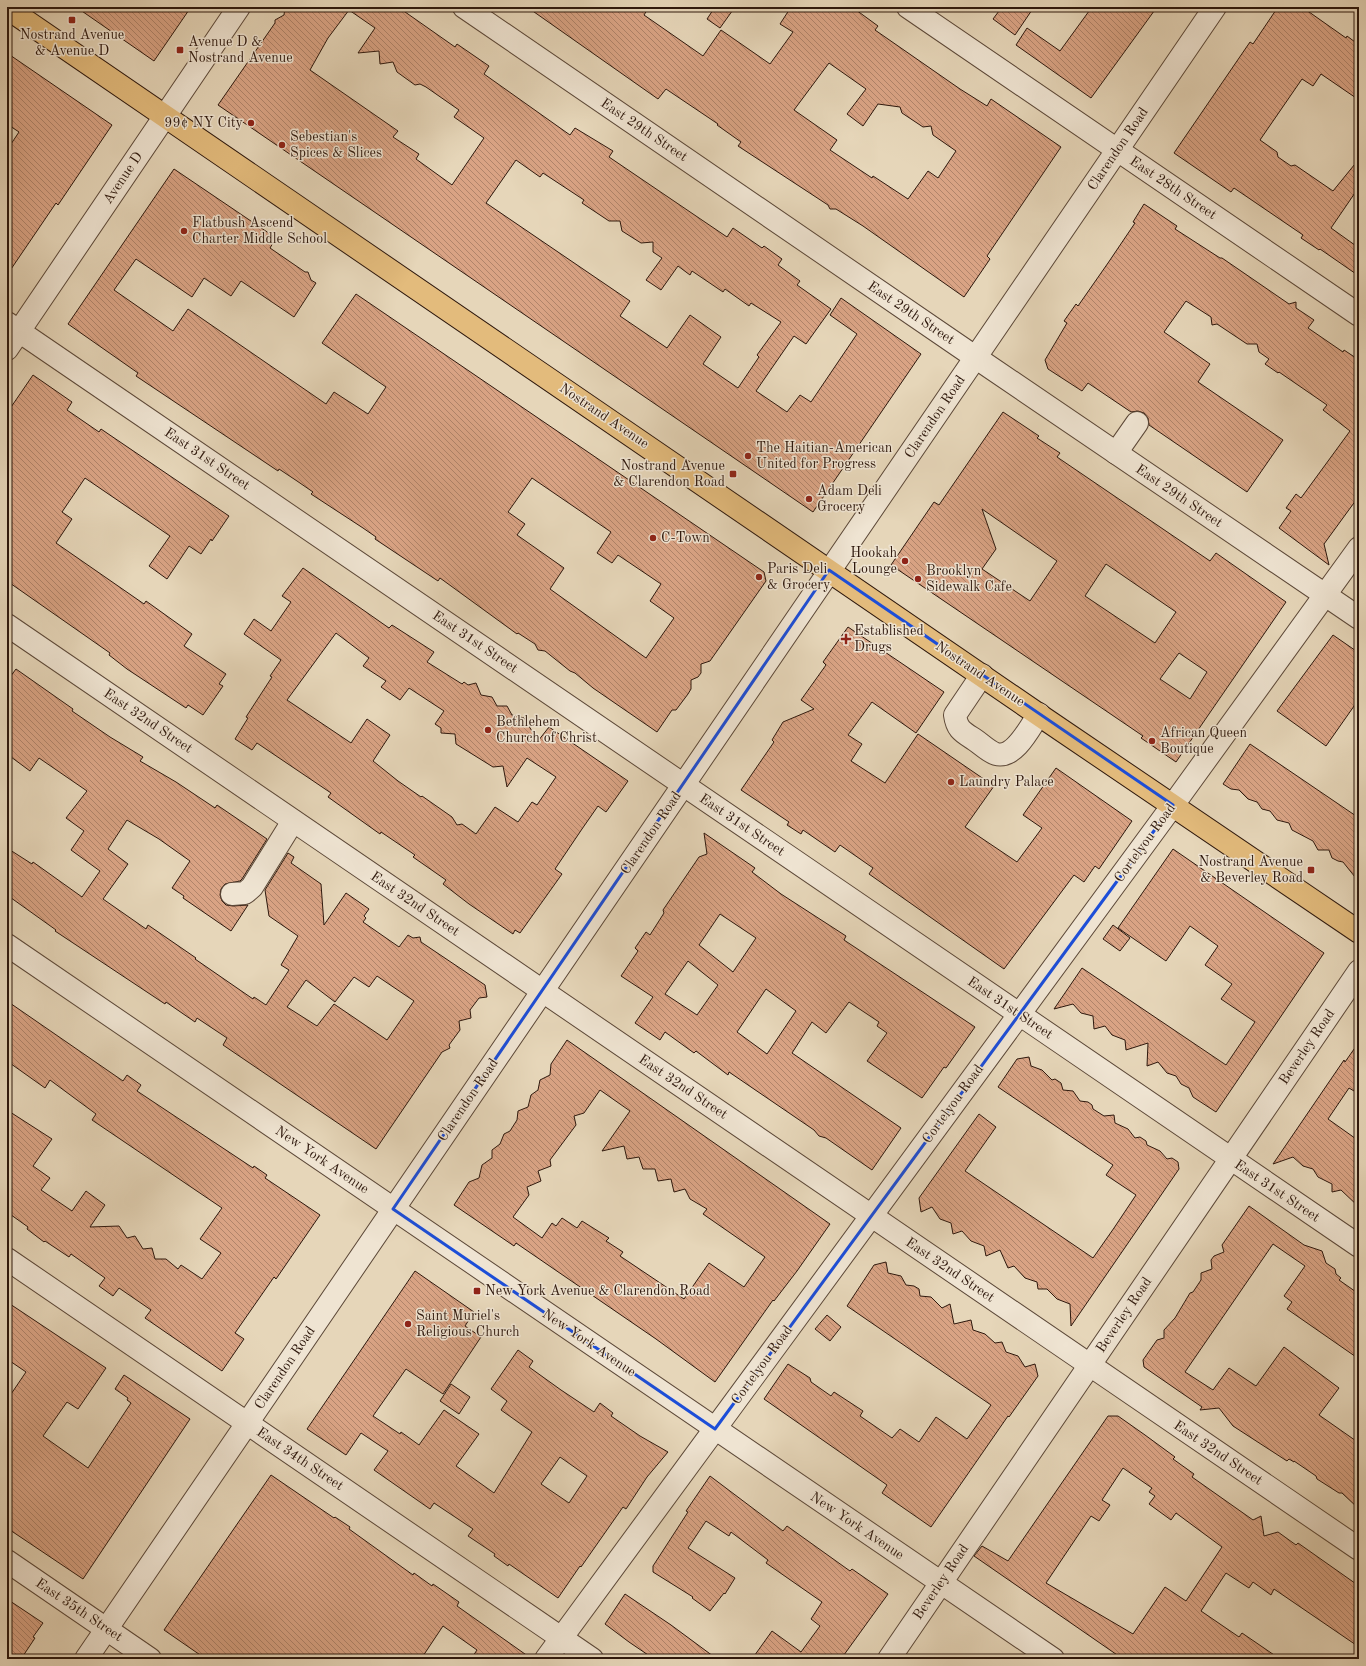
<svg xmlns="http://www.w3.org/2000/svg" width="1366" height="1666" font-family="'Old Standard TT',serif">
	<defs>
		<pattern id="building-back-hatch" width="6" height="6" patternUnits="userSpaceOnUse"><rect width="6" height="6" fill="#d9a384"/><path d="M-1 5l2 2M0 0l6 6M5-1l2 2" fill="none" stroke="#b0846a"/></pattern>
	</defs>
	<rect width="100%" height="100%" fill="#e6d6b9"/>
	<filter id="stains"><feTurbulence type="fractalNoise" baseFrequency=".005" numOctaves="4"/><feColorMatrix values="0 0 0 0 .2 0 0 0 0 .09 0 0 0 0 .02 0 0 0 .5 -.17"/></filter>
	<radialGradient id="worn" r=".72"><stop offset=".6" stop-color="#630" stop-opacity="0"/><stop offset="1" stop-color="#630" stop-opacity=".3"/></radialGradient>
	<!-- building -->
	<g fill="url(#building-back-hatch)" stroke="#2e180d" fill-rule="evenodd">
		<path d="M76,7h115l-37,54z"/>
		<path d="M285,7h113l57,40 2,-3 32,22 -5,8 86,61 5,-7 38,23 -4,6 118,80 6,-9 29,20 2,-2 18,13 -4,6 22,16 -3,4 34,24 -25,35 -12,-8 -38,55 31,21 13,-17 11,7 46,-68 -27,-19 11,-17 80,56 -108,158 -595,-407 57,-82v-3l9,-5zM349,10l26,18 -17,25 21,-2 1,13 13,-2 4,10 18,13 5,-1 6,3 33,23 -5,7 30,21 -32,47 -36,-26 3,-5 -26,-17 5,-6 -88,-61 18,-32zM516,160l24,17 3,-4 41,27 -2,3 27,18h11l2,10 19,12 12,-1v10l9,6 -16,22 15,10 17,-24 12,9 2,-4 31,21 2,-3 24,17 2,-3 30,19 -24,33 2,2 -21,31 -35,-24 18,-27 -31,-22 -23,33 -47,-32 10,-15 -144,-98z"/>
		<path d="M527,7h122l-5,8 59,41 18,-26 49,34 23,-32 -13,-8 11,-17h61l26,19 -3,4 85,59 27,17 4,-7 70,48 -74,109 3,3 -26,38 -101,-71 -27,-17h-6l-2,-4 -90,-59 3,-4 -24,-17 1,-1 -52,-35 -8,10zM829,63l37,26 -19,25 16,12 15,-22 22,3 2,6 21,14 8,-1 2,9 23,16 -18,27 -10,-7 -20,28 -35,-23 -1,2 -42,-28 7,-10 -43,-30z"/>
		<path d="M715,7h20l-15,21 -13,-9z"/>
		<path d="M1002,7h32l-19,28 -22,-16z"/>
		<path d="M1092,7h65l-66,91 -75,-53 11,-17 33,23z"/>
		<path d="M1278,7h24l44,31 1,-2 12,9v55l-38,-26 -8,12 -11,-7 -42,61 17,12 1,5 13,9 4,-1 38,26 26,-32v28l-28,41 28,20v28l-39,-27 -1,1 -18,-12 2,-3 -69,-47 -3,4 -57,-39 76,-111 3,2z"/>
		<path d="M7,53l105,72 -54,80 -2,-2 -49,72v-125l12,-18 -12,-8z"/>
		<path d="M174,169l102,69 -6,10 35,24h3l3,8 5,3 -22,34 -53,-36 -10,15 -27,-18 -12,19 -56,-38 -22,31 59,41 15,-22 138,95 8,-12 34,22 18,-27 -64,-44 34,-49 408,278 2,9 -56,80 -9,3v9l-3,4 -7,3v9l-3,5 -12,16h-4l-15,22 -64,-44 -18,-15 -5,-2 -25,-20 -7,-1 -3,-6 -17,-11 -1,1 -77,-56 -2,3 -63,-42 1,-2 -13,-9 -52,-34 2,-2 -16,-11 -18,-12 -1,2 -142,-95 2,-3 -70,-49zM532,478l79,54 -14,21 15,10 6,-8 43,29 -11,17 24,17 -28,40 -96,-69 14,-21 -47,-33 8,-11 -17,-12z"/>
		<path d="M1144,204l33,22 -2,3 45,29h2l67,46 7,-2v6l18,12 -6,8 35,24 1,-2 15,10v136l-35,48 5,21 -50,-37 12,-17 -5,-3 10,-14 5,4 49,-67 -27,-21 4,-5 -48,-33 -1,1 -13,-9 4,-5 -10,-7 -2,-8h-10l-30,-20 -5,1 -1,-8 -25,-16 -22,31 46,32 -12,18 85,58 -36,52 -98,-67 -1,-7 -4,-5 -6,-2 -7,1 -43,-29 -6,8 -34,-22 -3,-9 22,-37 -3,-2 12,-17 2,2 30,-43 27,-40 -2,-1z"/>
		<path d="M33,375l39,27 -5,8 32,22 2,-3 128,87 -17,25 -1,-2 -10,15 -12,-8 -22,33 -18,-13 21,-30 -85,-58 -23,34 10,7 -16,24 88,61 2,-3 46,33 -8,12 42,28 -7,10 4,2 -20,29 -15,-10 -2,3 -59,-39 -18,-14 1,-2 -103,-72v-168z"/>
		<path d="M1003,412l36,24 -2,2 23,15 -3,4 153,104 6,-8 70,49 -110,160 -35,-24 2,-2 -252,-171 43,-63 5,3zM982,509l75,52 -27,40 -48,-32 14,-20zM1106,564l70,48 -21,31 -70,-47zM1179,653l28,19 -17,27 -30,-20z"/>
		<path d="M303,568l86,60 3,-3 42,27 -7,10 35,22 2,-2 4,3 8,-2 5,12 11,2 5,9h10l5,9 12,3 14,23 11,-14 79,54 -22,31 -8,-6 -16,23 -27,40 7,5 -42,59 -5,-3 -2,4 -44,-30 -26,-20 3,-4 -33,-23 2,-2 -34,-23 -1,2 -52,-37 3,-4 -74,-50 -5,7 -17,-11 13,-21 -2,-1 26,-40 -2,-1 11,-16 -37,-26 10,-15 17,12 20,-29 -9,-6zM336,633l33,25 -6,8 23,15 -5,6 19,13 9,-12 35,23 -9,13 6,4v5l14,1 1,10 37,23 10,-1 4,21 20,-29 29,19 -19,28 -5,-3 -14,20 -23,-15 -19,27 -14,-10 -5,1 -5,-8 -30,-21 -1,1 -23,-16 -25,-20 17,-26 -23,-16 -16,24 -64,-43z"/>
		<path d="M848,627l96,65 -28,41 -44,-31 -24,33 14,9 -11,17 34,22 33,-49 76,52 -29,41 52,35 25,-34 -19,-13 33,-47 76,53 -33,48 -4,-3 -11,16 -10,-7 -70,94 -135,-95 4,-6 -33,-23 -5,7 -32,-22 -2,4 -14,-9 2,-3 -48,-32 33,-48 -2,-2 11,-18 31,-13 -13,-9 25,-35 -3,-3z"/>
		<path d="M1333,635l26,18v46l-33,47 -49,-35z"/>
		<path d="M16,669l57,40 -1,2 38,26 33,20 -3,4 36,21 39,26 2,-3 50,34 -25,40 -2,2 -15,3 -4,5 -1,6 2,6 4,4 7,1 15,-1 -17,26 -48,-33 1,-2 -12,-8 18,-27 -31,-22 -32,-19 -19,29 20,15 -25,35 43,30 2,-4 48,33 -1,1 58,40 1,-2 12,8 23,-35 -8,-5 17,-29 -29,-20 -4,-26 23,-37 6,4 -3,6 30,21 3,41 22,-32 23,16 -5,7 2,2 -3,4 36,25 9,-12 5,3 7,-1 1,5 64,43 2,12 -8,1 -9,12 1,8 -12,3 1,9 -11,15 1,3 -8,4 -66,97 -153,-104 4,-7 -30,-20 -2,4 -29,-20 -1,2 -110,-73 1,-1 -49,-35v-47l25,16 1,-2 49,35 18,-26 -29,-21 13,-19 -18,-13 21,-27 -48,-33 -9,13 -23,-17v-73zM377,976l37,25 -27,39 -53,-36 -17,22 -30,-19 19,-27 29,22 19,-25 15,10z"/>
		<path d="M1250,744l109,74v64l-16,-20 -5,-1 -6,-3 -3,-8h-11l-5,-9 -21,-11 -3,-7 -12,-3 -7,-9 -8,-2 -5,-7 -9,-3 -9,-9 -8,-1 -8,-5z"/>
		<path d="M704,833l51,35 -3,4 29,22 65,42 -2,4 131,87 -29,41 -2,-1 -22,31 -55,-37 20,-28 -10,-7 2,-4 -30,-20 -23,31 -14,-11 -20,31 109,75 -29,42 -46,-32 -7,-2 -5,-6 -85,-58 -1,3 -32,-24 -2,2 -29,-21 -5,8 -25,-17 18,-26 -32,-21 17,-25 -3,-3 11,-16 4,3 14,-22 -1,-3 36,-53 8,-3zM720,914l36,24 -23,34 -34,-27zM688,961l30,24 -21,30 -32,-21zM766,989l30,22 -29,43 -30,-22z"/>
		<path d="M1173,849l151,104 -108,159 -23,-15 -4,-9 -8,-4 -5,-8 -9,-3 -9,-11 -11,4 1,-23 -22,7 -1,-10 -13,-5 -7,-9 -11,3 -1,-13 -12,-3 -8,-9 -19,5 28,-41 144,97 29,-43 -34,-23 11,-15 -27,-19 13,-19 -28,-20 -24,35 -48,-33z"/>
		<path d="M1113,925l17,13 -10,13 -17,-12z"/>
		<path d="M7,1001l116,80 4,-6 14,10 -4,6 116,77 1,-2 13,9 -2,3 55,37 -44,64 -2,-2 -39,56 9,6 -22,32 -77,-53 6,-8 -32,-22 -6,8 -14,-10 6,-8 -34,-24 -2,3 -24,-16 -1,1 -17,-13 1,-2 -21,-15v-102l45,29 -19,27 17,12 -9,12 31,21 14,-20 19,14 -15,22 29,-1 8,12 8,-2 8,13 9,-1 3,11h11l12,10 3,-4 21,14 19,-26 -21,-14 22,-31 -130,-88 4,-6 -46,-34 -5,8 -38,-27z"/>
		<path d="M567,1040l263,184 -33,47 -23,30 -1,-1 -58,82 -59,-43 -140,-96 -2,3 -60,-41 15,-23 10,-4 3,-13 10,-7v-8l8,-6 4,-10 6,-3 7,-11 1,-9 10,-4 3,-12 7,-5 2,-10 10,-5 1,-11zM600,1090l30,21 -28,40 22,-5 3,13 12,-2 4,12h12l3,12 13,-2 3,13 11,-3 5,10 17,10 -4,5 62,43 -21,30 -35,-24 -25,36 -64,-43 3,-4 -17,-11 3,-3 -27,-17 -5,7 -15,-10 -6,8 -4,-3 -10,15 -29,-21 16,-22 -2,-8 14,-6 -3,-10 13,-5 -1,-6 26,-35 -2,-9 10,-3z"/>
		<path d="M1359,1042v52l-10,-6 -21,31 31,22v66l-18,-17 -9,2v-8l-14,-7 -5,-8 -10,-3 -10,-9 -20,7 71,-104 1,2z"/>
		<path d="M1029,1057l2,9 11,4 10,10 3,-1 6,4 2,7 10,1 7,10 8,1 4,3 1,4 11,7 10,-1 1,8 13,6 7,9 5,-1 6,4 1,4 13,6 7,8 5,-1 6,4 1,7 -108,157 -1,-22 -13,-5 -10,-10h-9l-1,-7 -12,-4 -11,-12 -6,2 -8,-18 -14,6 -2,-10 -13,-5 -9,-10 -9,3 -2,-11 -11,-4 -8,-12 -11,5 -2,-14 60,-84 17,13 -31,44 128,87 21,-30 22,-33 -30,-20 7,-10 -115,-78 19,-28z"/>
		<path d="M1249,1206l55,39 18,6 4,12 9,6 1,5 5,4 -2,2 20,14v65l-72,-50 5,-7 -8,-6 21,-30 -32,-22 -88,128 28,18 16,-22 27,18 28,-39 55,41 -20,27 40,28v66l-17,-16h-3l-22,-14 -1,-3 -22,-15v1l-5,-3 -2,2 -54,-35 -14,-18 -19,2 2,-3 -58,-40 -1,-7 14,-20 7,-2v-8l11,-12 15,-25 3,-1 8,-12v-7l11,-4 -1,-9 3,-4 10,-4 -2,-7z"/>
		<path d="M886,1262l2,11 13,3 5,9 8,1 5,3 1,7 11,1 11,11 8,-4 4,20 17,-4 2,10 12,4 10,9 7,-1 4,10 12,4 7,11 10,-3 3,12 -29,41 -1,-1 -77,111 -49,-34 5,-8 -123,-86 24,-35 22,14 1,4 20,14 3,-4 29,19 -3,5 32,22 8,-9 19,13 17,-25 31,22 24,-34 -144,-99 27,-41z"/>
		<path d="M415,1271l59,41 -9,14 16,11 -38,57 -37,-25 -33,47 27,18 1,-2 18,13 25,-35 35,24 -23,32 38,27 38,-61 -31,-22 6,-9 -16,-12 27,-39 15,11 -4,6 32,23 33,22 6,-9 13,10 -2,3 29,20 28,16 -21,25 -21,32 -3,-2 -42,60 -1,-1 -22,32 -49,-34 -1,2 -14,-10 1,-2 -27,-18 5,-7 -39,-26 -4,6 -56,-39 14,-19 -27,-18 -15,22 -39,-26zM560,1457l27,19 -18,27 -28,-19z"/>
		<path d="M7,1302l99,66 -28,41 -11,-7 -24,34 45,32 43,-65 -4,-3 1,-2 -13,-9 9,-14 66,44 -107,160 -76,-51v-128l19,-28 -19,-13z"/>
		<path d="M827,1315l14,12 -11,14 -15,-12z"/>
		<path d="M451,1384l19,13 -11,17 -19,-13z"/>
		<path d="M1108,1416h10l27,19 30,22 -2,2 21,15 -2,3 61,43 8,-4 3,20 14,-4 18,13 2,-2 61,43v61l-85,-58 -3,6 -18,-13 -4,6 -23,-15 -25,38 38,26 3,-4 38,26h-157l-149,-103 8,-10 26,15zM1123,1468l29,20 -3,4 6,4 -6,8 22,16 5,-7 46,34 -36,54 -21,-14 -32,47 -87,-51 45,-67 8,5 11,-16 -8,-5z"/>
		<path d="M271,1475l63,43 1,-1 15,10 -1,2 64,46 1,-2 18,13 1,-2 26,18 -2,4 75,53h-61l6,-9 -34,-24 -22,33h-215l-42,-29z"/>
		<path d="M710,1476l73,55 4,-5 63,45 2,-2 36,25 -47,65h-89l20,-28 29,21 19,-26 -9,-7 11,-17 -56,-39 2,-3 -37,-28 -2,4 -23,-15 -18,27 47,30 -10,16 -1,-1 -14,18 -18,-13 1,-1 -40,-25v-6l35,-54 -2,-1z"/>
		<path d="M625,1594l46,31 46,34h-63l-25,-17 -24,-18z"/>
		<path d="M7,1599l36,24 -10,14 2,1 -14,21h-14z"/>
	</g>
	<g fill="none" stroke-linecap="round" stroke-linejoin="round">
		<!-- minor casing -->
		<g stroke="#5c4838" stroke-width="24">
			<g id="minor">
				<path d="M464,7l511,350 384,261"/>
				<path d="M908,7l451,308"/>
				<path d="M7,323l1352,923"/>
				<path d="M7,349l232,-342"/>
				<path d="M1116,453l21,-30"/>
				<path d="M7,625l1352,924"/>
				<path d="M982,675l-27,40c2,15 8,17 20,25 6,4 14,12 21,14 19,5 34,-27 43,-40"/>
				<path d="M232,894l13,-1 7,-6 41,-66"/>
				<path d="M7,945l1046,714"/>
				<path d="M7,1259l585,400"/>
				<path d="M7,1561l143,98"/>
				<path d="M86,1659l1129,-1652"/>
				<path d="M546,1659l627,-854 186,-257"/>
				<path d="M889,1659l470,-688"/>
			</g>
		</g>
		<!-- major casing -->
		<g stroke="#2e180d" stroke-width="24">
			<path id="major" d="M7,8l1038,711 314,213"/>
		</g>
		<!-- minor -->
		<use href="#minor" stroke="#efe4d2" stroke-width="22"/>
		<!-- major -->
		<use href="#major" stroke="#e3bb7c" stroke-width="22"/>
	</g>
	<!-- marked area -->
	<path fill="none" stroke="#1d4ed8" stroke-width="3" stroke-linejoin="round" d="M829,570l344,235 -458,624 -322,-220z"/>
	<!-- markers -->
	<g fill="#8f2418" stroke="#efe4d2" stroke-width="1.5">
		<rect x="68" y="16" width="8" height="8" rx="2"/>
		<rect x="176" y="46" width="8" height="8" rx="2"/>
		<circle cx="251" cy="123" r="4"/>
		<circle cx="282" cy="145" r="4"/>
		<circle cx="184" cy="231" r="4"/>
		<circle cx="748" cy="456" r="4"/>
		<rect x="729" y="470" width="8" height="8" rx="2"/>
		<circle cx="809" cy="499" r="4"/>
		<circle cx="653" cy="538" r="4"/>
		<circle cx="905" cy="561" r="4"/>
		<circle cx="759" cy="577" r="4"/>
		<circle cx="918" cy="579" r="4"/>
		<path d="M844 633h4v4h4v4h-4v4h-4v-4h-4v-4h4z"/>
		<circle cx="488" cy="730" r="4"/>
		<circle cx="1152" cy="741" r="4"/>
		<circle cx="951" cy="782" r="4"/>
		<rect x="1307" y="866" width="8" height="8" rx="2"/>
		<rect x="473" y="1287" width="8" height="8" rx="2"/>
		<circle cx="408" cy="1324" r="4"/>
	</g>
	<g text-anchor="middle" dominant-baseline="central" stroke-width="3" stroke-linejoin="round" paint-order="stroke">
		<!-- poi labels -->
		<g font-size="14" fill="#2e180d" stroke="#efe4d2" text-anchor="start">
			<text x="72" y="35" text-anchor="middle">Nostrand Avenue<tspan x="72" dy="16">&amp; Avenue D</tspan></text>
			<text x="188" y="42">Avenue D &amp;<tspan x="188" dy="16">Nostrand Avenue</tspan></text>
			<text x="243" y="123" text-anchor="end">99¢ NY City</text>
			<text x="290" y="137">Sebestian's<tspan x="290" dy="16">Spices &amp; Slices</tspan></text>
			<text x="192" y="223">Flatbush Ascend<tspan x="192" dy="16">Charter Middle School</tspan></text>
			<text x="756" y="448">The Haitian-American<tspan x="756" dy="16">United for Progress</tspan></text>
			<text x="725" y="466" text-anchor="end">Nostrand Avenue<tspan x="725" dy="16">&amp; Clarendon Road</tspan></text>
			<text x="817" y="491">Adam Deli<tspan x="817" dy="16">Grocery</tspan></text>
			<text x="661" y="538">C-Town</text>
			<text x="897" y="553" text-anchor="end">Hookah<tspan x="897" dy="16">Lounge</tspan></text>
			<text x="767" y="569">Paris Deli<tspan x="767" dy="16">&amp; Grocery</tspan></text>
			<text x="926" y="571">Brooklyn<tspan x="926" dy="16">Sidewalk Cafe</tspan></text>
			<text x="854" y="631">Established<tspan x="854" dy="16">Drugs</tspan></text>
			<text x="496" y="722">Bethlehem<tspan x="496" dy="16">Church of Christ</tspan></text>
			<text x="1160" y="733">African Queen<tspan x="1160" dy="16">Boutique</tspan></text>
			<text x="959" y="782">Laundry Palace</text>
			<text x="1303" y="862" text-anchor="end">Nostrand Avenue<tspan x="1303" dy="16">&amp; Beverley Road</tspan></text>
			<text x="485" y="1291">New York Avenue &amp; Clarendon Road</text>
			<text x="416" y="1316">Saint Muriel's<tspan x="416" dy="16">Religious Church</tspan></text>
		</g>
		<!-- street labels -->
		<g font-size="14" fill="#2e180d" stroke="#efe4d2">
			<text transform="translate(644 130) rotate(34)">East 29th Street</text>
			<text transform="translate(1118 149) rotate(-56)">Clarendon Road</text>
			<text transform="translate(123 178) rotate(-56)">Avenue D</text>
			<text transform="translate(1173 188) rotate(34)">East 28th Street</text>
			<text transform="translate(911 313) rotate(34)">East 29th Street</text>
			<text transform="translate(604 416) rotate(34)">Nostrand Avenue</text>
			<text transform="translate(935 417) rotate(-56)">Clarendon Road</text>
			<text transform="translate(207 459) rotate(34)">East 31st Street</text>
			<text transform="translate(1179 496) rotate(34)">East 29th Street</text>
			<text transform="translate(475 642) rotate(34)">East 31st Street</text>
			<text transform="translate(980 674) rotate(34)">Nostrand Avenue</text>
			<text transform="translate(148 721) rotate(34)">East 32nd Street</text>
			<text transform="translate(742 825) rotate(34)">East 31st Street</text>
			<text transform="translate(651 833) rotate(-56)">Clarendon Road</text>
			<text transform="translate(1145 843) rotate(-54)">Cortelyou Road</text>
			<text transform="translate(415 904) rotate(34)">East 32nd Street</text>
			<text transform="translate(1010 1008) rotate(34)">East 31st Street</text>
			<text transform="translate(1307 1047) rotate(-56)">Beverley Road</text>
			<text transform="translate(683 1087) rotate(34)">East 32nd Street</text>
			<text transform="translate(468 1100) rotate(-56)">Clarendon Road</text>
			<text transform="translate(953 1104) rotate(-54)">Cortelyou Road</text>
			<text transform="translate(322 1160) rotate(34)">New York Avenue</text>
			<text transform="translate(1277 1191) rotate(34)">East 31st Street</text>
			<text transform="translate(950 1270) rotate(34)">East 32nd Street</text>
			<text transform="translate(1124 1315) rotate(-56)">Beverley Road</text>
			<text transform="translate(589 1343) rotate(34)">New York Avenue</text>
			<text transform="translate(762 1365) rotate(-54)">Cortelyou Road</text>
			<text transform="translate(285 1368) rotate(-56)">Clarendon Road</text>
			<text transform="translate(1218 1453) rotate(34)">East 32nd Street</text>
			<text transform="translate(300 1459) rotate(34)">East 34th Street</text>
			<text transform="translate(857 1526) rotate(34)">New York Avenue</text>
			<text transform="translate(941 1582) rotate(-56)">Beverley Road</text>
			<text transform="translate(79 1610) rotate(34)">East 35th Street</text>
		</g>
	</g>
	<!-- margin -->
	<rect width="1366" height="1666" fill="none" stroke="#e6d6b9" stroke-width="24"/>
	<rect x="8" y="8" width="1350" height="1650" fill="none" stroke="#2e180d" stroke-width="2"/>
	<rect x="12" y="12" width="1342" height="1642" fill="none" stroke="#2e180d"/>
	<rect width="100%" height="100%" filter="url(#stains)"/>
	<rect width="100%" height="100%" fill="url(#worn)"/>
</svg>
